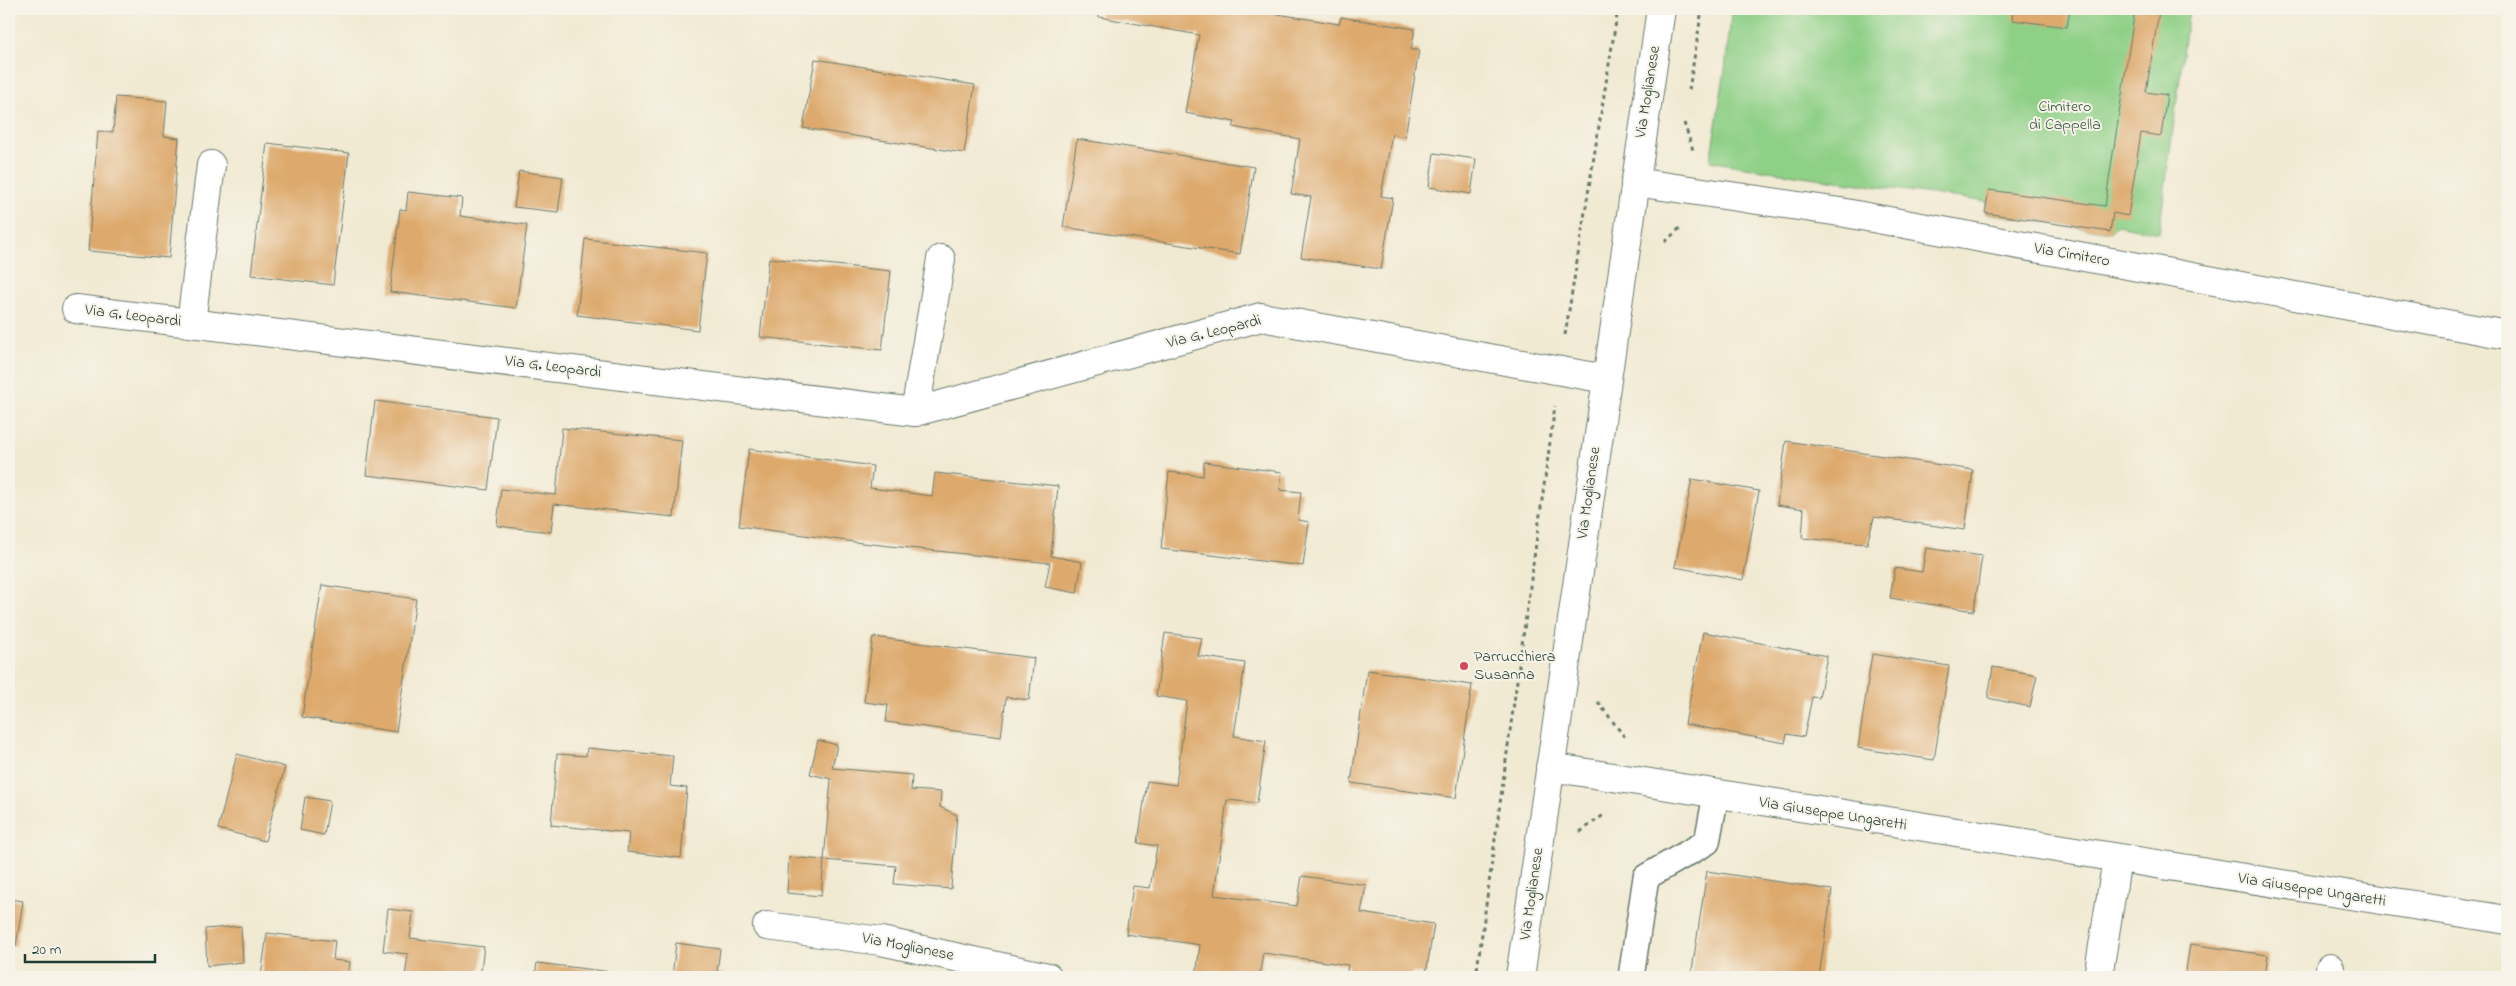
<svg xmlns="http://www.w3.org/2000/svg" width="2516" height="986" font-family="'Indie Flower',sans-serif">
	<rect width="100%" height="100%" fill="#f7f3e8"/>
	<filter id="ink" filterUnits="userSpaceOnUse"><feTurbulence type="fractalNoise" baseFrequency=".02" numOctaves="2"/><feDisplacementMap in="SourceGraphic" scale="10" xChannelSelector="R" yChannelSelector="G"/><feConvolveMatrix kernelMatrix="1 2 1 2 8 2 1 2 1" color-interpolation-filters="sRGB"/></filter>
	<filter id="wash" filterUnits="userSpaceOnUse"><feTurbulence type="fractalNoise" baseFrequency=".0096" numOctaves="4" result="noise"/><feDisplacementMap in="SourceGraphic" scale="20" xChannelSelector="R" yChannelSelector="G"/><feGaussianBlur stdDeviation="1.12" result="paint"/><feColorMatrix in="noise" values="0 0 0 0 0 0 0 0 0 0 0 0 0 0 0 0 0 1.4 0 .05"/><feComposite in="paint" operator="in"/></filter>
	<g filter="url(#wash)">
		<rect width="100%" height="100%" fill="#f1ead3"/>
		<!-- green -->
		<path fill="#8fd087" stroke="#57865e" d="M1732,9h457l-30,224 -42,-8 -7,7 -125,-19 2,-11c-92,-14 -185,-24 -277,-41l15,-91z"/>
		<g id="blocks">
			<!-- building -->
			<g fill="#dda96c">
				<path d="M1100,9h147l92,15 2,-7 74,12 -4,21h8l-14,87 -13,-3 -11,62 12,2 -12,71 -80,-12 10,-60 -20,-3 9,-55 -67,-12 2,-5 -50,-9 14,-78 -100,-18z"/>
				<path d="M2013,9h57l-3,18 -55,-7z"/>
				<path d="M2135,9l24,2 -13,81 21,3 -6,41 -20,-3 -13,83 -15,-3 -3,19 -125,-19 4,-23 116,16z"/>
				<path d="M815,59l160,26 -11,68 -161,-25z"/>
				<path d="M116,97l51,4 -3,35 15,2 -10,120 -81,-7 10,-120 15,1z"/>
				<path d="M1077,139l177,28 -14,87 -177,-27z"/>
				<path d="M267,143l82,10 -16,132 -82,-10z"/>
				<path d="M1434,153l42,6 -5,35 -42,-7z"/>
				<path d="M519,171l44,6 -5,35 -44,-5z"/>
				<path d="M408,192l54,6 -2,18 67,9 -11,83 -126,-16 10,-83 6,1z"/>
				<path d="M585,239l122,14 -9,77 -121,-15z"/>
				<path d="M769,258l122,13 -9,79 -122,-13z"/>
				<path d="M375,401l122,16 -9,73 -122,-15z"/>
				<path d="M562,428l120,12 -8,77 -120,-13 -3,28 -54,-6 4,-37 55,6z"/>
				<path d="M1786,441l187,29 -8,60 -91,-13 -7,27 -65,-6 2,-29 -27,-4z"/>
				<path d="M749,449l124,17 -3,22 62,8 3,-23 123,13 -7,70 31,6 -5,31 -32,-6 5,-24 -188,-20 -123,-17z"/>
				<path d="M1204,462l78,10 -2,18 21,2 -3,28 11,2 -6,44 -142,-17 8,-77 34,4z"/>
				<path d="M1692,479l67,12 -16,89 -68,-13z"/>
				<path d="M1926,548l56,8 -8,55 -84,-13 5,-30 27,4z"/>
				<path d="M322,585l94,14 -20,133 -94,-15z"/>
				<path d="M1703,632l124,24 -8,42 -7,-1 -8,40 -17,-3 -2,9 -100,-19z"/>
				<path d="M1165,633l37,5 -4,18 47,7 -11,73 32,5 -9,62 -30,-3 -13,95 83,11 5,-30 64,9 -5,28 73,11 -8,50 -14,-1 -2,4h-64l2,-12 -85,-12 -4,24 -63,-1 4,-31 -74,-11 7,-48 17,2 7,-42 -19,-3 9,-62 29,4 11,-84 -31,-5z"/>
				<path d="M873,637l161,21 -5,42 -23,-3 -5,40 -115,-15 2,-17 -24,-3z"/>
				<path d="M1872,654l77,12 -15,94 -76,-12z"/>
				<path d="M1993,667l44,8 -7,32 -42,-9z"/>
				<path d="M1367,670l105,15 -16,113 -105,-15z"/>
				<path d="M818,740l19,5 -5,23 80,7 -1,15 30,2 -1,15 17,8 -6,74 -57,-5 2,-18 -72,-6 7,-81 -21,-5z"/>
				<path d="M587,748l86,8 -3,30 17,2 -6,70 -54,-6 2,-19 -78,-8 6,-71 29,2z"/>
				<path d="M237,754l48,13 -20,74 -47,-12z"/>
				<path d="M305,797l25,4 -6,34 -24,-5z"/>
				<path d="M789,857l35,3 -3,36 -34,-3z"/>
				<path d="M1707,871l125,19 -13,87h-128z"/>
				<path d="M9,899l14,2 -7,45 -7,-1z"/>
				<path d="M388,909l25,3 -3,26 74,9 -4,30h-75l3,-23 -25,-3z"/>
				<path d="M241,926l2,36 -36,4 -2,-37z"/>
				<path d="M267,933l68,8 -2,19 17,2 -2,15h-87z"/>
				<path d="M676,943l44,6 -3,24 27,4h-72z"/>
				<path d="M2190,944l78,11 -3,22h-80z"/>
				<path d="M537,963l75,9v5h-77z"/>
			</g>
		</g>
	</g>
	<g filter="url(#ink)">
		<use href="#blocks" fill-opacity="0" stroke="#687a6c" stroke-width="1"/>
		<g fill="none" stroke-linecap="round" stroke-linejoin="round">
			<!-- lane casing -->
			<g stroke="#687a6c" stroke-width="28">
				<path id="lane" d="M1631,977l15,-100 61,-35 9,-47"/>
			</g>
			<!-- street casing -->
			<g stroke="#687a6c" stroke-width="30">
				<g id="street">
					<path d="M1635,182l205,30 667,123"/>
					<path d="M76,309l839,103 346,-95 345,62"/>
					<path d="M191,323l20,-158"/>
					<path d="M915,412l26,-153"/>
					<path d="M1550,767l957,153"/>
					<path d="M767,926l114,15 167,36"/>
					<path d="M2098,977l19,-118"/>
					<path d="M2328,977l2,-9"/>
				</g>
			</g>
			<!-- secondary casing -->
			<g stroke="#687a6c" stroke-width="30">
				<path id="secondary" d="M1520,977l141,-968"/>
			</g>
			<!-- path -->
			<g stroke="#687a6c" stroke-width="3" stroke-dasharray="4 4" stroke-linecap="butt">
				<path d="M1689,90l13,-81"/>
				<path d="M1684,123l10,30"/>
				<path d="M1665,242l17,-16"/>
				<path d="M1565,335l53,-326"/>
				<path d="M1598,702l28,37"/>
				<path d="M1580,832l25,-18"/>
				<path d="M1476,977l79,-571"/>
			</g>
			<!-- lane -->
			<use href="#lane" stroke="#fff" stroke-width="25"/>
			<!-- street -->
			<use href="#street" stroke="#fff" stroke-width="28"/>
			<!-- secondary -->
			<use href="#secondary" stroke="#fff" stroke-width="28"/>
		</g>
	</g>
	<!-- markers -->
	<circle fill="#d1495b" stroke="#f7f3e8" stroke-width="2" cx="1464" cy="666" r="5"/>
	<g text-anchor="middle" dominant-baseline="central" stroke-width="4" stroke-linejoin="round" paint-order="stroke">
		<!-- street labels -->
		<g font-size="16" fill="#1f3d34" stroke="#f7f3e8">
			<text transform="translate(1648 92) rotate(-81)">Via Moglianese</text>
			<text transform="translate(2072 255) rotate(10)">Via Cimitero</text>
			<text transform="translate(133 316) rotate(7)">Via G. Leopardi</text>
			<text transform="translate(1214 332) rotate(-14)">Via G. Leopardi</text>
			<text transform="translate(553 367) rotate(7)">Via G. Leopardi</text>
			<text transform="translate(1589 493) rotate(-82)">Via Moglianese</text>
			<text transform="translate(1833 814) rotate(9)">Via Giuseppe Ungaretti</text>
			<text transform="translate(2312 890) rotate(9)">Via Giuseppe Ungaretti</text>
			<text transform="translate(1532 894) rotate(-82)">Via Moglianese</text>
			<text transform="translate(908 947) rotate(11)">Via Moglianese</text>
		</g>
		<!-- park labels -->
		<g font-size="16" fill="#355a45" stroke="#f7f3e8">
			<text x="2065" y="107">Cimitero<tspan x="2065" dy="18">di Cappella</tspan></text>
		</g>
		<!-- poi labels -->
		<g font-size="16" fill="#1f3d34" stroke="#f7f3e8" text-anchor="start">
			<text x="1474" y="657">Parrucchiera<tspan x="1474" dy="18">Susanna</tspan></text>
		</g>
	</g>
	<!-- margin -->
	<rect width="2516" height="986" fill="none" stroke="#f7f3e8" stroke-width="30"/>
	<!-- scale -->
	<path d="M25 954v8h130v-8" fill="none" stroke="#1f3d34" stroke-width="2.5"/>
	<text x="32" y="954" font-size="15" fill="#1f3d34" stroke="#f7f3e8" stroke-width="4" paint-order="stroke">20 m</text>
</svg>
